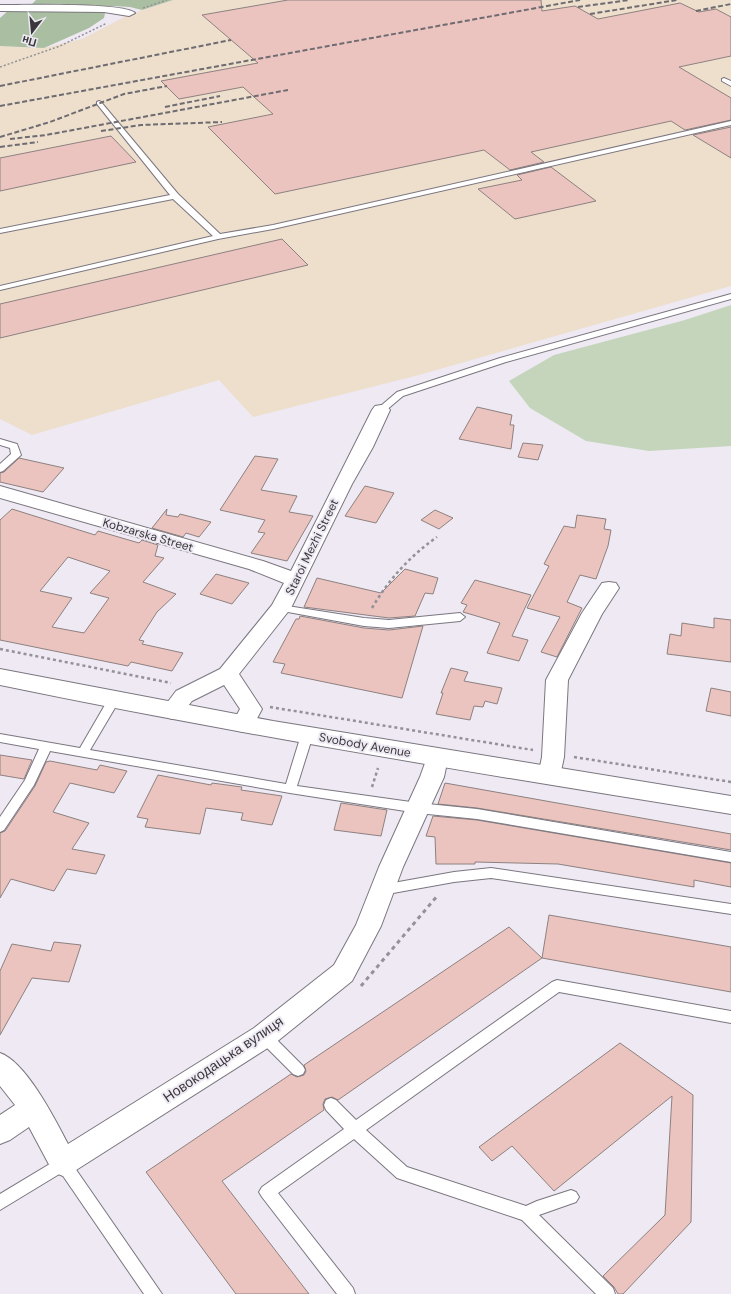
<svg xmlns="http://www.w3.org/2000/svg" width="731" height="1294" font-family="'DM Sans',sans-serif">
	<rect width="100%" height="100%" fill="#eee9f3"/>
	<!-- industrial -->
	<path fill="#eddfcc" d="M173,0h558v286l-312,89 -166,42 -34,-37 -187,55 -32,-16v-373l44,2 38,-9 46,-24z"/>
	<!-- green -->
	<path fill="#c4d5bc" d="M731,305v141l-82,5 -63,-10 -56,-33 -21,-27 45,-26 131,-35z"/>
	<!-- forest -->
	<g fill="#aabea1">
		<path d="M36,0h137l-31,10 -12,-3 -16,-1h-84z"/>
		<path d="M9,10c33,3 64,-1 96,3l-1,5 -15,10 -45,20 -44,-2v-28z"/>
	</g>
	<!-- building -->
	<g fill="#ebc4bf" stroke="#8d8180" fill-rule="evenodd">
		<path d="M288,0h253l1,11 33,-5 23,13 82,-16 19,9 17,-3 15,8v39l-52,11 52,31v22l-46,10 -14,-9 -140,31 13,10 -34,8 -26,-20 -209,44 -67,-67 65,-13 -30,-27 -64,12 -18,-18 97,-18 -56,-48z"/>
		<path d="M731,127v31l-38,-23z"/>
		<path d="M111,136l25,26 -136,29v-33z"/>
		<path d="M551,167l45,34 -81,18 -37,-30 44,-9 -5,-5z"/>
		<path d="M282,239l26,26 -308,73v-34z"/>
		<path d="M477,407l35,8 -2,10h4l-3,24 -52,-10z"/>
		<path d="M523,443l20,2 -5,15 -20,-3z"/>
		<path d="M255,456l23,3 -17,31 36,6 -8,16 24,4 -26,45 -36,-8 14,-20 -7,-1 7,-12 -45,-10z"/>
		<path d="M19,458l45,10 -21,24 -43,-10v-9l4,-1z"/>
		<path d="M365,486l29,7 -18,30 -31,-7z"/>
		<path d="M12,509l83,26 3,-4 41,12 3,-3 16,5 -3,11 9,2 -21,24 33,12 -19,18 -18,28 5,1 -2,3 41,9 -11,18 -41,-9 -3,4 -128,-26v-120zM68,557l42,14 -20,22 19,5 -25,35 -32,-6 20,-29 -32,-7z"/>
		<path d="M167,509l-1,6 12,2 2,-3 31,8 -12,15 -13,-4 -3,4 -31,-9z"/>
		<path d="M435,510l18,8 -14,11 -18,-9z"/>
		<path d="M577,515l29,4 -2,10 7,1 -3,16 -12,33 -16,-4 -13,27 15,6 -25,49 -16,-5 19,-35 -33,-9 22,-42 -5,-2 20,-38 11,2z"/>
		<path d="M405,569l33,9 -5,16 -8,-1 -10,23 -26,2 -85,-11 13,-29 64,15z"/>
		<path d="M216,574l33,9 -17,21 -32,-10z"/>
		<path d="M475,580l56,15 -19,41 16,4 -9,21 -32,-8 13,-30 -37,-11 4,-7 -6,-2z"/>
		<path d="M300,616l64,12 25,2 34,-4 -21,72 -121,-25 4,-9 -12,-2 23,-43h3z"/>
		<path d="M714,618l17,2v42l-64,-8 3,-20 11,2 1,-13 32,5z"/>
		<path d="M451,668l17,4 -4,9 38,7 -5,16 -12,-3 -2,6 -9,-1 -4,14 -34,-6 7,-21h-2z"/>
		<path d="M711,688l20,4v24l-25,-5z"/>
		<path d="M0,755l32,5 -8,19 -24,-4z"/>
		<path d="M50,761l47,9 3,-5 27,6 -13,22 -44,-10 -17,29 36,11 -17,26 33,6 -9,19 -29,-5 -13,22 -43,-12 -11,19v-65l5,-2 30,-45 11,-24z"/>
		<path d="M158,775l53,10 1,-2 30,4 -1,3 41,6 -10,29 -31,-5 2,-7 -37,-5 -6,26 -55,-7 3,-8 -11,-2z"/>
		<path d="M445,783l286,51v16l-254,-42 -39,-4z"/>
		<path d="M341,803l46,7 -6,26 -47,-6z"/>
		<path d="M433,816l44,4 254,43v24l-37,-7v7l-136,-23 -83,-2v2h-39l-1,-27 -9,-1z"/>
		<path d="M549,915l182,32v45l-189,-34z"/>
		<path d="M509,927l33,31 -204,142 -6,-3 -7,2 -2,5 1,6 -102,71 87,113h-73l-90,-122 145,-98 6,3 7,-2 2,-4 -2,-6z"/>
		<path d="M54,942l27,3 -12,37 -37,-4 -32,57v-64l12,-27 39,7z"/>
		<path d="M620,1043l73,52 -2,127 -68,72h-5l-4,-7 -11,-11 62,-61 7,-119 -118,95 -42,-45 -20,15 -13,-14z"/>
	</g>
	<g fill="none" stroke-linecap="round" stroke-linejoin="round">
		<!-- lane casing -->
		<g stroke="#7b767f" stroke-width="2">
			<g id="lane">
				<path d="M724,78l7,3v5l-9,-5v-2z"/>
				<path d="M99,101l2,1 77,92 42,40 53,-9 458,-104v4l-458,104 -55,10 -218,51v-4l213,-50 -40,-37 -173,34v-4l170,-34 -73,-91v-2z"/>
				<path d="M731,294v5l-225,63 -103,34 -19,16h-6l-2,-2 21,-18 103,-34z"/>
				<path d="M0,439l17,5 4,11 -18,16 -3,1v-8l11,-10 -1,-6 -10,-3z"/>
				<path d="M281,605l83,13 25,2 71,-7 5,4 -5,4 -71,7 -25,-2 -87,-16 -1,-2z"/>
				<path d="M113,697l6,4 -29,49 196,34 15,-49 2,-3h8l2,3 -16,51 121,17 59,6 254,43v10l-254,-43 -59,-6 -128,-20 -240,-42 -16,34 -30,45 -4,2v-15l25,-37 14,-31 -39,-7v-8l80,14 29,-50z"/>
				<path d="M491,868l240,36v10l-240,-36 -37,4 -72,13 -5,-1 -1,-4 1,-4 5,-1 72,-13z"/>
				<path d="M557,980l174,31v12l-172,-31 -193,138 41,37 119,39 11,-5 34,-11 5,2 3,5 -3,5 -37,13 74,73 2,6h-19l-74,-74 -125,-42 -43,-39 -76,54 75,95 2,6h-18l-75,-97 -3,-5 3,-5 82,-58 -18,-19 -2,-5 2,-5 5,-2 5,2 20,20 196,-138z"/>
				<path d="M264,1030l5,2 34,34 2,4 -2,4 -5,2 -5,-2 -34,-34 -2,-4 2,-4z"/>
				<path d="M63,1156l5,2 94,136h-18l-83,-121 -61,37v-16z"/>
			</g>
		</g>
		<!-- street casing -->
		<g stroke="#7b767f" stroke-width="2">
			<g id="street">
				<path d="M0,5c19,0 126,-3 135,8l-6,3 -25,-4 -104,-1z"/>
				<path d="M381,405l6,1 3,4 -17,37 -21,37 -61,124 -52,66 23,35 -11,21 -8,2 -8,-2 -3,-6 8,-15 -16,-24 -32,16 -12,15 -8,3 -8,-3 -3,-5 15,-20 44,-22 52,-64 12,-22 -35,-14 -249,-71v-12l263,75 28,10 81,-161 3,-4z"/>
				<path d="M609,582l7,1 3,5 -17,26 -34,66 -4,77 -4,19 -3,6 -8,2 -8,-2 -3,-6 4,-19 4,-77 36,-67 20,-30z"/>
				<path d="M437,750l8,2 3,6 -4,19 -41,90 -22,59 -29,55 -78,63 -201,128 -10,4 -10,-4 -24,-45 -19,13 -10,4v-29l15,-10 -15,-19v-33c26,9 55,66 68,91l186,-116 80,-63 22,-40 23,-58 41,-90 9,-25z"/>
			</g>
		</g>
		<!-- secondary casing -->
		<g stroke="#7b767f" stroke-width="2">
			<path id="secondary" d="M0,669l273,52 458,75v18c-244,-39 -489,-79 -731,-129z"/>
		</g>
		<!-- path-far2 -->
		<g stroke="#949198" stroke-width="1.5" stroke-dasharray="2 2" stroke-linecap="butt">
			<path d="M143,8l24,-8"/>
			<path d="M0,67l60,-21 47,-23"/>
		</g>
		<!-- path-far1 -->
		<g stroke="#949198" stroke-width="2.5" stroke-dasharray="3 3" stroke-linecap="butt">
			<path d="M372,608c17,-29 38,-52 65,-71"/>
			<path d="M0,649l171,34"/>
			<path d="M270,707l263,43"/>
			<path d="M574,757l157,25"/>
			<path d="M372,787l6,-19"/>
		</g>
		<!-- path -->
		<path stroke="#949198" stroke-width="3" stroke-dasharray="4 4" stroke-linecap="butt" d="M361,986l77,-91"/>
		<!-- lane -->
		<use href="#lane" fill="#fff" fill-rule="evenodd"/>
		<!-- street -->
		<use href="#street" fill="#fff" fill-rule="evenodd"/>
		<!-- secondary -->
		<use href="#secondary" fill="#fff" fill-rule="evenodd"/>
		<!-- rail -->
		<g stroke="#6e6b71" stroke-width="2" stroke-dasharray="5 2.5" stroke-linecap="butt">
			<path d="M578,7l51,-7"/>
			<path d="M696,11l35,-7"/>
			<path d="M590,14l87,-14"/>
			<path d="M0,86l231,-46"/>
			<path d="M0,106l580,-106"/>
			<path d="M165,107l55,-11"/>
			<path d="M101,131l40,-6 81,-3"/>
			<path d="M0,137l50,-15 74,-28 43,-8"/>
			<path d="M10,139l36,-4 242,-45"/>
			<path d="M0,147l38,-5"/>
		</g>
	</g>
	<g text-anchor="middle" dominant-baseline="central" stroke-width="4" stroke-linejoin="round" paint-order="stroke">
		<!-- street labels -->
		<g font-size="12" fill="#39373b" stroke="#eee9f3">
			<text transform="translate(148 535) rotate(16)">Kobzarska Street</text>
			<text transform="translate(312 547) rotate(-64)">Staroi Mezhi Street</text>
			<text transform="translate(365 745) rotate(10)">Svobody Avenue</text>
		</g>
		<!-- near-street labels -->
		<g font-size="14" fill="#39373b" stroke="#eee9f3">
			<text transform="translate(223 1059) rotate(-34)">Новокодацька вулиця</text>
		</g>
	</g>
	<!-- north arrow -->
	<g transform="translate(32 32) rotate(196)" stroke="#eee9f3" stroke-width="3" paint-order="stroke">
	<path d="M0-3L7 15L0 10L-7 15Z" fill="#39373b"/>
	<text y="-6" font-size="11" font-weight="bold" text-anchor="middle" fill="#39373b">Пн</text>
	</g>
</svg>
